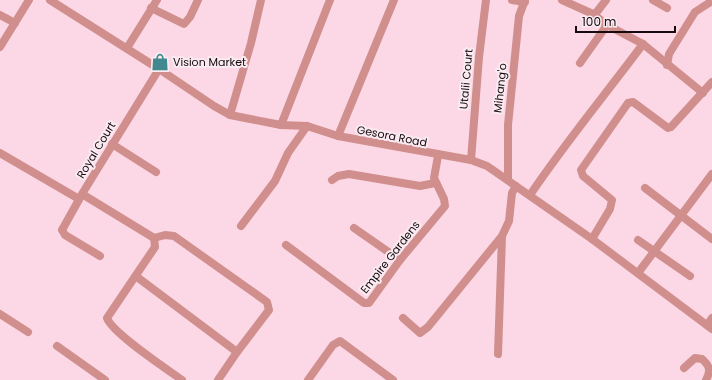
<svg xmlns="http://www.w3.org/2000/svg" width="712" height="380" font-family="Poppins,sans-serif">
	<rect width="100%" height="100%" fill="#fcd7e6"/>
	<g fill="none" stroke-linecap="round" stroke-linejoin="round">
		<!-- minor -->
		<g stroke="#d08f8d" stroke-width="8">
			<path d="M50,0l109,69 55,37 16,9 51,10 26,1 31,10 133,24 16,6 105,73 120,90"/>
			<path d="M512,0l13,2"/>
			<path d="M562,0l31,14 3,-1 10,-13"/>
			<path d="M653,0l14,8"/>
			<path d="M151,8l33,16 6,-7 8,-17"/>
			<path d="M593,14l14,11 36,19 60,49"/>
			<path d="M0,15l15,8"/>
			<path d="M0,47l29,-47"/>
			<path d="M127,48l30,-48"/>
			<path d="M580,63l27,-38"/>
			<path d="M667,65l2,-11 26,-42 14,-9"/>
			<path d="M159,69l-77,125 72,44 1,9 -48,71c5,15 60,51 75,62"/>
			<path d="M230,115l21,-72 10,-43"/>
			<path d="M281,125l49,-125"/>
			<path d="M338,136l56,-136"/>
			<path d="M112,144l44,28"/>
			<path d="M0,153l79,46"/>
			<path d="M471,160l8,-103 7,-57"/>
			<path d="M332,180l6,-4 11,-2 71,12 15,-3"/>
			<path d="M508,180v-55l11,-109 6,-16"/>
			<path d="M645,188l67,51"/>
			<path d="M530,195c35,-52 75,-100 113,-151"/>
			<path d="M81,196l-19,34 3,5 35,21"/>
			<path d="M241,226l34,-45 13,-28 19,-27"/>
			<path d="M354,228l46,32"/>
			<path d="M154,238l11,-3 9,1 93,66 2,8 -32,42"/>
			<path d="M592,239l18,-30 2,-9 -29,-24 -2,-6 47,-67 5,-1 35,26 3,-1 41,-45"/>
			<path d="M638,240l52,36"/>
			<path d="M286,245l78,58h5l31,-43 45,-54 -1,-7 -10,-21 4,-22"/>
			<path d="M638,273l74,-99"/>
			<path d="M137,277l100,75 -19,28"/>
			<path d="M0,314l28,18"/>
			<path d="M403,318l17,15 8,-6 74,-91 7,-15 3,-28 4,-7"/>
			<path d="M707,325l5,-7"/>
			<path d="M57,346l48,34"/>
			<path d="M498,354l4,-117"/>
			<path d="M684,368l11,-10 7,1c8,7 9,12 4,21"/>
			<path d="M308,380l25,-35 7,-4 53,39"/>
		</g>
	</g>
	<!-- icons -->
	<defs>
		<g id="shop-bare" transform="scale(1.38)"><path d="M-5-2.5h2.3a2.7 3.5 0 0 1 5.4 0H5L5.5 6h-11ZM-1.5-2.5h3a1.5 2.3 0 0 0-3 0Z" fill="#42898f" stroke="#faebf1" stroke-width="2.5" paint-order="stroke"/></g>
	</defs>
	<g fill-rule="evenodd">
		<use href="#shop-bare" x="160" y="62"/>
	</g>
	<g text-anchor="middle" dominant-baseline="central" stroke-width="4" stroke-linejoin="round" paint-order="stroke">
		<!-- poi labels -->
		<g font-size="11" fill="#160a0f" stroke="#faebf1" text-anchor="start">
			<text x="173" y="62">Vision Market</text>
		</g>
		<!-- street labels -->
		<g font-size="11" fill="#160a0f" stroke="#faebf1">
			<text transform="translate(466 79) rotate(-85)">Utalii Court</text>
			<text transform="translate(500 88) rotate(-84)">Mihang'o</text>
			<text transform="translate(392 136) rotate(11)">Gesora Road</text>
			<text transform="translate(96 150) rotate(-59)">Royal Court</text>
			<text transform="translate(390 257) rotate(-52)">Empire Gardens</text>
		</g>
	</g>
	<!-- scale -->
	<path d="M576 26v6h99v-6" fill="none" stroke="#160a0f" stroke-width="2"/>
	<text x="582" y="26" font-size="12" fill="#160a0f" stroke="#faebf1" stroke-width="3" paint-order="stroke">100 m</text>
</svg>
